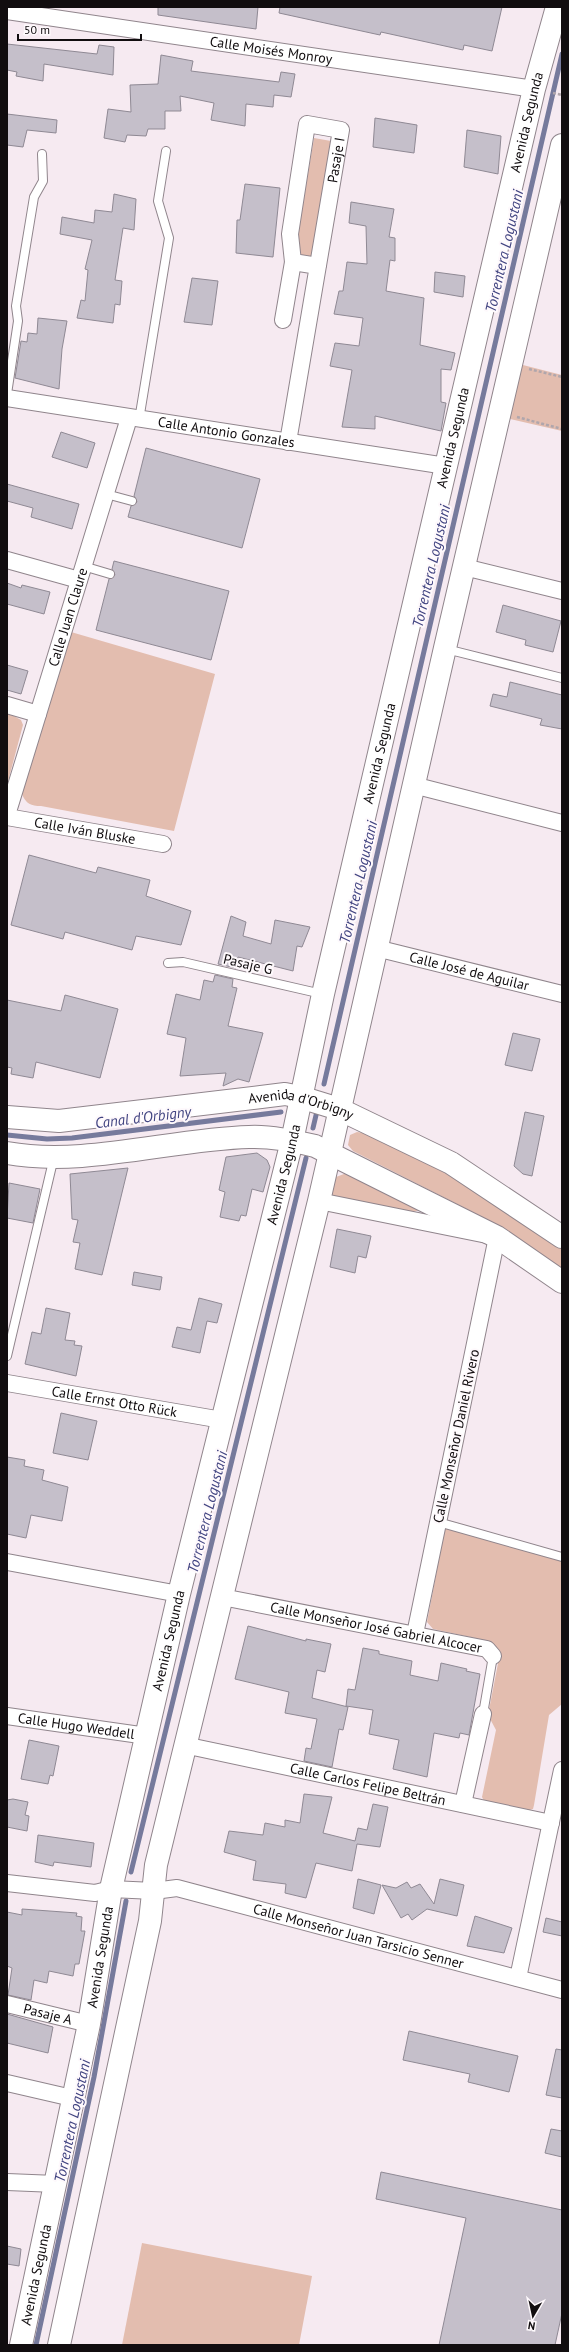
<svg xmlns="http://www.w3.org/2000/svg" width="569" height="2352" font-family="'PT Sans',sans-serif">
	<rect width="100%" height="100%" fill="#f6eaf1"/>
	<!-- green -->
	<g fill="#e3bdaf">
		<path d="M314,138l17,3 -19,116 -13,-2 -2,-15z"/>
		<path d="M519,364l43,11v56l-56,-13z"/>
		<path d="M71,632l144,42 -41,157 -133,-25c-10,0 -15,-2 -19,-12z"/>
		<path d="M7,712l14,8 2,5 -16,60z"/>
		<path d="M357,1132l13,2 74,35 118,80v20l-64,-44 -145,-74 -5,-6 2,-10z"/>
		<path d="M344,1174l9,1 67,35 -7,2 -82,-16 5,-19z"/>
		<path d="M445,1528l117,33v143l-13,11 -15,90 -1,4 -7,2 -42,-10 -2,-4 14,-67 -8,-15 12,-62 -11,-12 -56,-12 -6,-7z"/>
		<path d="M142,2243l170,33 -13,69h-177z"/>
	</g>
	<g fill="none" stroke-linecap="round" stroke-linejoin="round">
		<!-- stream -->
		<g stroke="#767a9c" stroke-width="5">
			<path d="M324,1084l238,-1030"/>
			<path d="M313,1128l4,-17"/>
			<path d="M7,1135l40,4 25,-1 209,-26"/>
			<path d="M131,1872l175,-714"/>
			<path d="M36,2345l58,-268 32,-176"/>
		</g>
	</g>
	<!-- building -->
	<g fill="#c5bfca" stroke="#8f8994">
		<path d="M158,7h100l-2,22 -98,-14z"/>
		<path d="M280,7h222l-10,44 -28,-6 -1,5 -82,-18 -1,3 -101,-22z"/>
		<path d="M7,44l90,10 2,-9 15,2 -1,28 -69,-11 -1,17 -27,-5 1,-4 -10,-2z"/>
		<path d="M161,55l32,6 -2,10 88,11 2,-10 14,2 -4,23 -17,-2 -1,12 -27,-3 -1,22 -34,-6 3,-17 -34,-7 1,15h-16v18h-17l-2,7 -19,-1 -2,7 -21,-4 4,-29 23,3 -1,-27 28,-1z"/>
		<path d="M7,114l50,6 -1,13 -29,-3 -4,17 -16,-2z"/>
		<path d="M375,118l42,7 -3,28 -41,-6z"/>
		<path d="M467,130l34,6 -3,38 -34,-7z"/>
		<path d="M245,184l35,4 -7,69 -37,-4 1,-33h3z"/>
		<path d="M114,194l22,5 -2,31 -11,-2 -8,52 7,1 -2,24 -5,-1 -2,19 -36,-5 4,-18 4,1 3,-31 -3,-1 7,-29 -32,-6 2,-17 32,6 1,-13 17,2z"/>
		<path d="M351,202l43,7 -5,28 6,1v23l-5,-1 -4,31 38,7 -4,47 35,8 -4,17 -10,-1v33l5,1 -5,28 -66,-15v13l-33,-2 10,-57 -22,-4 5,-23 24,3 4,-28 -29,-4 5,-23h4l4,-29 20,2 -1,-38 -17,-3z"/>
		<path d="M435,272l30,4 -2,21 -29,-5z"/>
		<path d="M192,278l26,3 -6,44 -28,-3z"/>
		<path d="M38,318l29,3 -5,28 -3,40 -44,-11 6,-37 6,1 1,-9 9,1z"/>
		<path d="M61,432l34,11 -8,25 -35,-11z"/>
		<path d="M146,448l114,31 -18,69 -114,-31 3,-11 6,-4 -3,-6z"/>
		<path d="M7,484l72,20 -7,25 -41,-12 2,-9 -26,-7z"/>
		<path d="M114,561l115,30 -18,69 -115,-30 13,-51 6,-4 -3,-6z"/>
		<path d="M7,583l14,5 1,-3 28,7 -6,22 -37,-10z"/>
		<path d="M503,605l58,16 -8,31 -28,-7 1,-5 -30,-8z"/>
		<path d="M7,665l21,6 -7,23 -14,-4z"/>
		<path d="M510,682l52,13v34l-22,-4 2,-6 -52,-13 3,-12 14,3z"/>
		<path d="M29,855l67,18 2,-6 52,13 -4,16 45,15 -10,34 -45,-9 -4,14 -67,-18 -2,7 -52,-14z"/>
		<path d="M231,916l15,6 -3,14 28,8 4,-24 35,7 -8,20 -5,-1 -4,25 -55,-14 -2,11 -18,-4z"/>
		<path d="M215,975l18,4 -1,8 5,1 -9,38 35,7 -14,49 -11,-3 -15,7 3,-13 -46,3 6,-38 -19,-4 9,-40 24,6 4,-20 9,2z"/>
		<path d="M65,995l53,14 -18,69 -64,-16 -3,16 -22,-4 1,-6 -5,-1v-67l54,11z"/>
		<path d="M513,1033l27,6 -8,32 -27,-6z"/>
		<path d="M525,1112l19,4 -12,60 -9,-2 -9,-8z"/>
		<path d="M257,1153l10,7 3,7 -7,25 -11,-3 -6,27 -5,-1 -2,6 -19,-4 5,-25 -6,-2 7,-33z"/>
		<path d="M128,1168l-26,107 -27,-6 5,-26 -7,-1 5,-22 -6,-1 -2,-45z"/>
		<path d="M9,1183l31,6 -7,34 -26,-5z"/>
		<path d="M337,1229l34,7 -5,22 -8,-2 -3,17 -25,-6z"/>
		<path d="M134,1272l28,5 -2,13 -28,-5z"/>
		<path d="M199,1298l23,6 -5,19 -10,-2 -7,32 -28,-6 5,-20 14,3z"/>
		<path d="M46,1308l24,5 -5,27 10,1 -1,4 8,1 -6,30 -51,-12 7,-32 9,2z"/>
		<path d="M61,1413l36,8 -9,39 -35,-7z"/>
		<path d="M7,1457l18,3 -1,6 20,4 -2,10 26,7 -6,34 -31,-6 -5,23 -19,-4z"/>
		<path d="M248,1626l58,15v-2l25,5 -6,28 -8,-2 -5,28 36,9 -5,23 -4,-1 -7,38 -28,-6 2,-13 5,1 6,-30 -32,-6 4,-21 -54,-13z"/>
		<path d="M363,1648l16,3v3l33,7 -2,14 28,6 3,-18 26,6 -1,2 14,3 -11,61 -9,-2 -1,5 -25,-5 -7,44 -34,-8 6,-29 -30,-6 4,-24 -27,-4 2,-17 7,1z"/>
		<path d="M29,1740l30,6 -6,30 -3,-1 -2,9 -27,-5z"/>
		<path d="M304,1794l28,3 -9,36 32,8 3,-13 9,2 6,-26 15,3 -8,40 -23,-3 -5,27 -36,-8 -10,35 -21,-5 1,-9 -33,-4 3,-19 -32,-9 5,-21 34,4 2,-12 20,4v-7l15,3z"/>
		<path d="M13,1799l15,3 -3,13 4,1 -2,15 -20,-4v-27z"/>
		<path d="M38,1835l56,8 -3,24 -37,-5 -1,4 -18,-4z"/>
		<path d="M358,1879l23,6 -7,29 -21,-6z"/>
		<path d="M440,1879l24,6 -7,31 -30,-7 -15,11 -4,-6 -7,4 -19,-33 14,3 11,-6 4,6 9,-4 14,20z"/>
		<path d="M22,1909l55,4 -1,3 6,1 -1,14h4l-6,33h-4l-2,12 -24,-5 -2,12 -13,-3 -3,20 -23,-5 4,-27 -5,-2v-54l15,3z"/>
		<path d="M475,1916l37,12 -8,25 -37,-7z"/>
		<path d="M546,1918l16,4v14l-19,-4z"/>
		<path d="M7,2014l46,13 -5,26 -41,-10z"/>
		<path d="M409,2031l109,25 -9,36 -41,-10 2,-8 -67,-14z"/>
		<path d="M556,2049l6,1v48l-16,-3z"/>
		<path d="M551,2129l11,2v26l-17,-4z"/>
		<path d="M381,2172l181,38v103l-7,32h-116l27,-127 -90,-19z"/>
		<path d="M7,2246l14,3 -2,17 -12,-2z"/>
	</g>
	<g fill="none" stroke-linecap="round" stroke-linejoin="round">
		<!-- lane casing -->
		<g stroke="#90858c" stroke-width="10">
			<g id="lane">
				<path d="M7,394l11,-73 -2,-15 18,-109 9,-16 -1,-27"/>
				<path d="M139,420l30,-182 -11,-37 8,-50"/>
				<path d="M106,494l26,7"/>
				<path d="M83,566l27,8"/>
				<path d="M446,649l116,29"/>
				<path d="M168,963l15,-1 139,32"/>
				<path d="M7,1356l47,-199"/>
				<path d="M438,1522l124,35"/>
				<path d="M483,1714l10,-58"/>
			</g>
		</g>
		<!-- street casing -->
		<g stroke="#90858c" stroke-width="18">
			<g id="street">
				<path id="s1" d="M7,11l527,78"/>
				<path d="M283,320l10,-58"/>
				<path id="s2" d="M7,398l439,68"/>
				<path id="s3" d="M288,442l53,-312 -34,-6 -17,110 3,28 25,4"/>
				<path d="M7,560l72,20"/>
				<path d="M464,567l98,24"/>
				<path d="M7,705l31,9"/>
				<path d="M413,785l149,38"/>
				<path id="s4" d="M7,815l122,-397"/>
				<path id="s5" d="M7,817l156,27"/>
				<path id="s6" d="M376,948l186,46"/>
				<path d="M319,1201l178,36 -82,397"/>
				<path id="s7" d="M7,1383l215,37"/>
				<path d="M7,1562l172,32"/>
				<path id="s8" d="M222,1597l265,52 6,7"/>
				<path id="s9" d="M7,1716l140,20"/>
				<path id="s10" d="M184,1745l367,78"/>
				<path d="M463,1804l20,-90"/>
				<path id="s11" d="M7,1883l88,10 16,-4 43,2 23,-3 385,102"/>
				<path d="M518,1978l44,-208"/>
				<path id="s12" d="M7,2004l82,20"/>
				<path d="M7,2083l65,15"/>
				<path d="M7,2182l49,2"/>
			</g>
		</g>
		<!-- secondary casing -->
		<g stroke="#90858c" stroke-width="24">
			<g id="secondary">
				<path id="s13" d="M7,1117l52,4 202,-24 24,-3 15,3 39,12 112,54 111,74"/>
				<path d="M7,1153c77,14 165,-14 242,-16 22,-1 44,4 66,9l182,91 65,45"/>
				<path id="s14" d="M21,2345l68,-321 22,-135 68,-295 113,-453 31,-147 99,-425 112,-480 23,-82"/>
				<path d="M59,2345l91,-424 6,-56 163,-664 126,-553 117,-503"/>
			</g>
		</g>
		<!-- path -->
		<g stroke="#b0a6ac" stroke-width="2.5" stroke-dasharray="3 2" stroke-linecap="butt">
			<path d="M553,93l9,2"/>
			<path d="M529,369l33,8"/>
			<path d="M517,417l45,12"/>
		</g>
		<!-- lane -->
		<use href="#lane" stroke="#fff" stroke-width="8"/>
		<!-- street -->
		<use href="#street" stroke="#fff" stroke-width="16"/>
		<!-- secondary -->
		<use href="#secondary" stroke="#fff" stroke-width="22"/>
	</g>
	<g text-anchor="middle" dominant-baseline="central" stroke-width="4" stroke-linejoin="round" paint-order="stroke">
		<!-- street labels -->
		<g font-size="14" fill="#110d0f" stroke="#fef9fc">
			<text stroke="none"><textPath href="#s1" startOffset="267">Calle Moisés Monroy</textPath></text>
			<text stroke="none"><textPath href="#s14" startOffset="2280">Avenida Segunda</textPath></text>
			<text stroke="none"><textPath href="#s3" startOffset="286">Pasaje I</textPath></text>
			<text stroke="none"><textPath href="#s2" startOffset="222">Calle Antonio Gonzales</textPath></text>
			<text stroke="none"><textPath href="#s14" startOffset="1956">Avenida Segunda</textPath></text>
			<text stroke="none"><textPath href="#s4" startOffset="207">Calle Juan Claure</textPath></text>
			<text stroke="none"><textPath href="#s14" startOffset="1632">Avenida Segunda</textPath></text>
			<text stroke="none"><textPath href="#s5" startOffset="79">Calle Iván Bluske</textPath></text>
			<text transform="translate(248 964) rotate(13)">Pasaje G</text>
			<text stroke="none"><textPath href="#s6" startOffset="96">Calle José de Aguilar</textPath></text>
			<text stroke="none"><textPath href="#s13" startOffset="297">Avenida d'Orbigny</textPath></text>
			<text stroke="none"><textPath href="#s14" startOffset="1200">Avenida Segunda</textPath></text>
			<text stroke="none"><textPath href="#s7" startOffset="109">Calle Ernst Otto Rück</textPath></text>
			<text transform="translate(456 1436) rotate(-78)">Calle Monseñor Daniel Rivero</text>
			<text stroke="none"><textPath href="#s8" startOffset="157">Calle Monseñor José Gabriel Alcocer</textPath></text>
			<text stroke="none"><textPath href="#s14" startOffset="720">Avenida Segunda</textPath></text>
			<text stroke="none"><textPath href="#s9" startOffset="70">Calle Hugo Weddell</textPath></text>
			<text stroke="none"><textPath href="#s10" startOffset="188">Calle Carlos Felipe Beltrán</textPath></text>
			<text stroke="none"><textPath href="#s11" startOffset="359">Calle Monseñor Juan Tarsicio Senner</textPath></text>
			<text stroke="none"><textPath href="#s14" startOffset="396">Avenida Segunda</textPath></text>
			<text stroke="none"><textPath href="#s12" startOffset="42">Pasaje A</textPath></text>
			<text stroke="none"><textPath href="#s14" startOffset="72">Avenida Segunda</textPath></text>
		</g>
		<!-- water labels -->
		<g font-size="15" font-style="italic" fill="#414481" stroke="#fef9fc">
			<text transform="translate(504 251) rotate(-77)">Torrentera Logustani</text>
			<text transform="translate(431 566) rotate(-77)">Torrentera Logustani</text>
			<text transform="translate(358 882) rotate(-77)">Torrentera Logustani</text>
			<text transform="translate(143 1117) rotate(-7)">Canal d'Orbigny</text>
			<text transform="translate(207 1512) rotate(-76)">Torrentera Logustani</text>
			<text transform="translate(72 2121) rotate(-78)">Torrentera Logustani</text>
		</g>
	</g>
	<!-- border -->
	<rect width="569" height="2352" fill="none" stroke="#110d0f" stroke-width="16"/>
	<!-- north arrow -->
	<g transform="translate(533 2316) rotate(189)" stroke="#fef9fc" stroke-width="3" paint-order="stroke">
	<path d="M0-3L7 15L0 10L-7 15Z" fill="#110d0f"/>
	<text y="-6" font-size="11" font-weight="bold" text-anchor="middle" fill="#110d0f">N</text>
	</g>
	<!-- scale -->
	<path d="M18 34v6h123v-6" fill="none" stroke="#110d0f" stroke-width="2"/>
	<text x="24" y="34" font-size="12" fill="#110d0f" stroke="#fef9fc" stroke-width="3" paint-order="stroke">50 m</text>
</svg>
